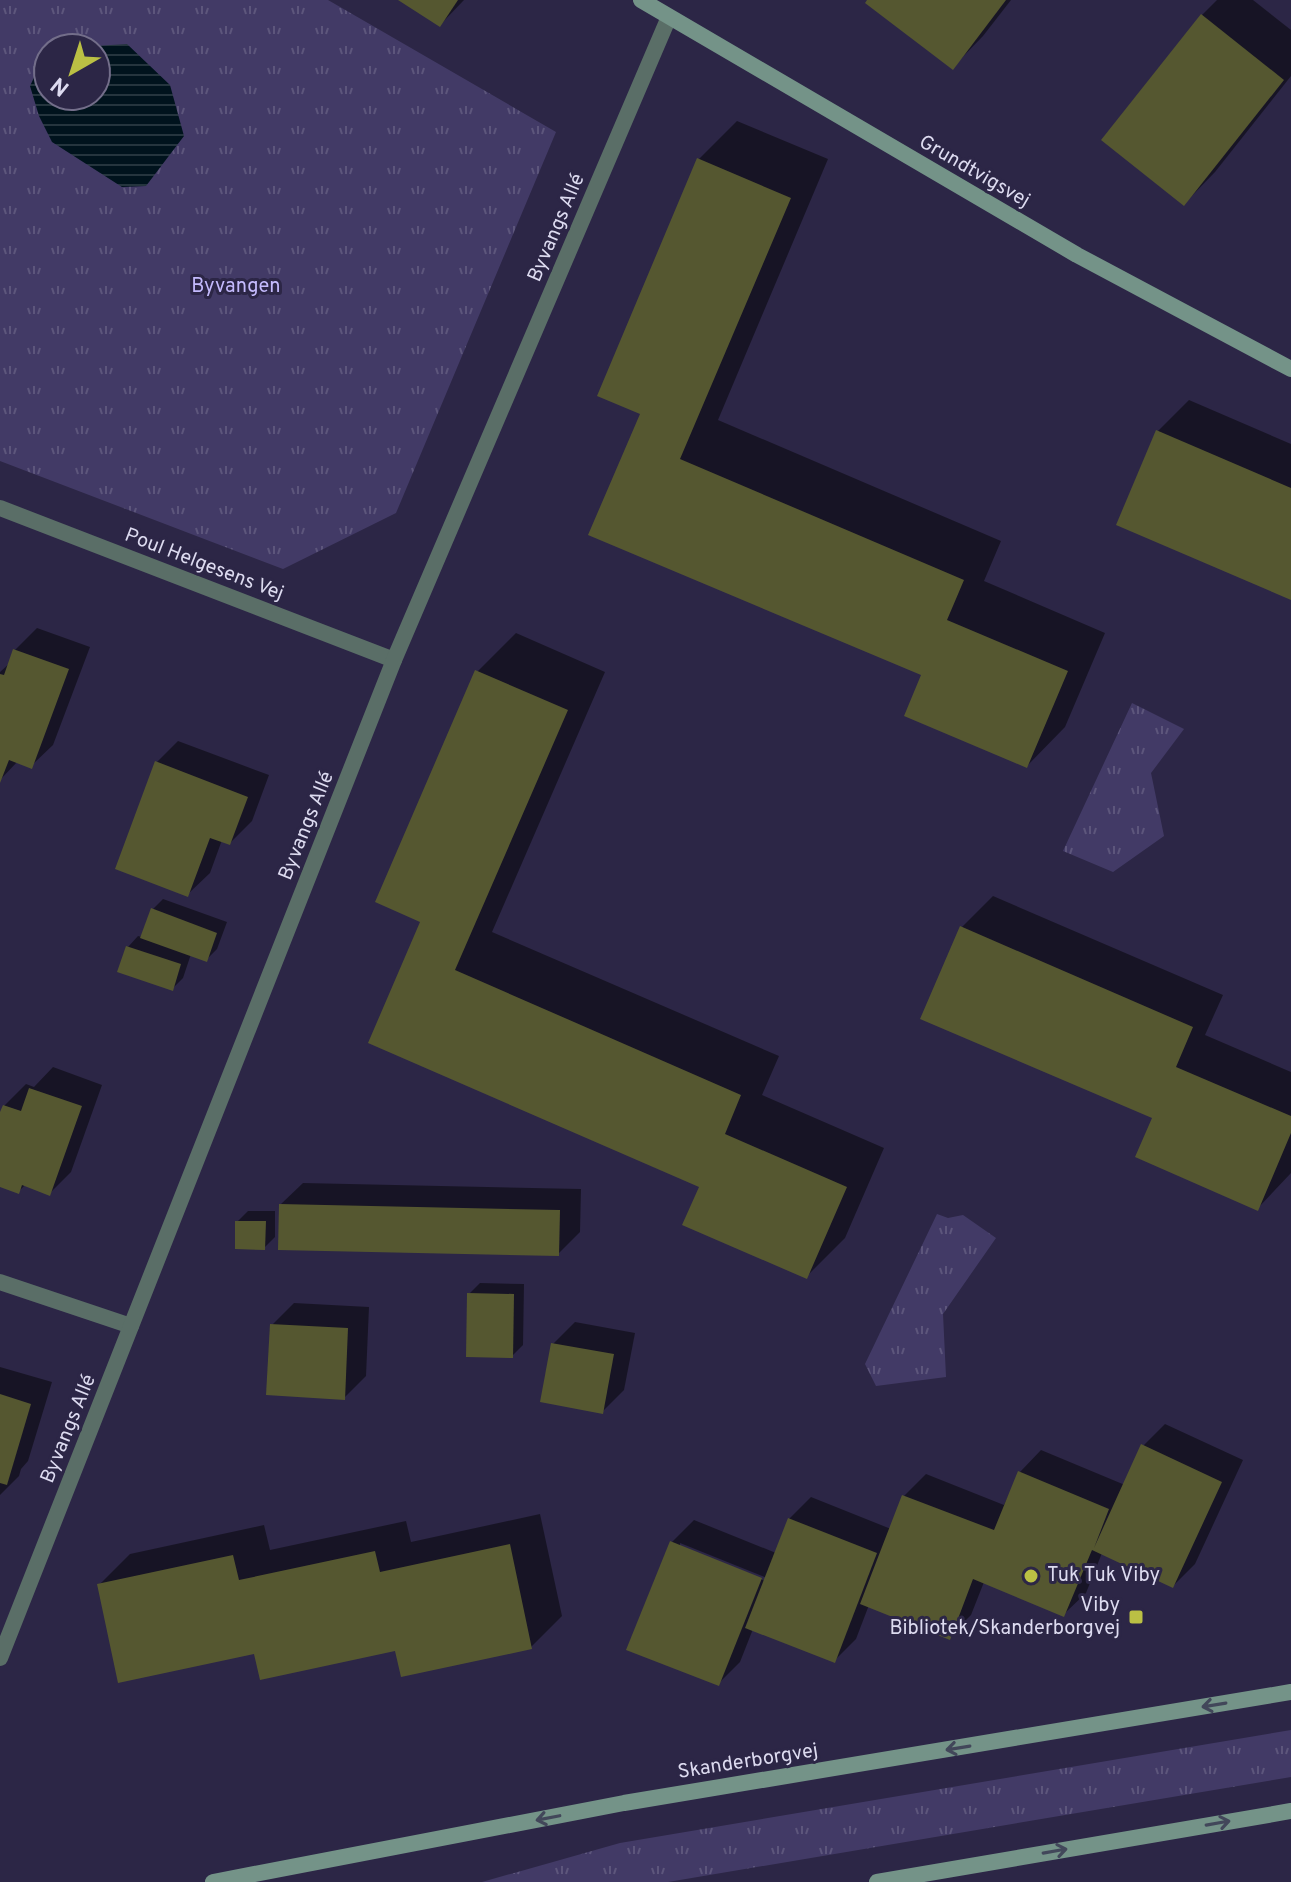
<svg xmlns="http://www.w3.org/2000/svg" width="1291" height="1882" font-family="Overpass,sans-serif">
	<defs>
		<pattern id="grass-tufts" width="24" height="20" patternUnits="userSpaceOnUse" patternTransform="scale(2)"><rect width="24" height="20" fill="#423a66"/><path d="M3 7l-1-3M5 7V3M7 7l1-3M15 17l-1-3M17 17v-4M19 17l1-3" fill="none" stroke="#5d567c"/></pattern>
		<pattern id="water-rules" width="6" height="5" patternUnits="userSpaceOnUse" patternTransform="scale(2)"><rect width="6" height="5" fill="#00131d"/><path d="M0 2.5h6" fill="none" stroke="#25353e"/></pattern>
	</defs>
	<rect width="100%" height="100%" fill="#2c2646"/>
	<!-- grass -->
	<g fill="url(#grass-tufts)" fill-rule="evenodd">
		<path d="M0,0h328l228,132 -160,381 -113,56 -283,-108zM48,48h48v48h-48z"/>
		<path d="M1132,703l52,26 -33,44 13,63 -51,36 -50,-21z"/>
		<path d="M937,1214l11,4 15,-3 33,23 -53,76 3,63 -70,9 -11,-22z"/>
		<path d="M1291,1730v47l-623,105h-186l138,-39z"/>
	</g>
	<!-- water -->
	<path fill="url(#water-rules)" d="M127,44l43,41 14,51 -38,50 -24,1 -70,-45 -13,-26 -9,-30 9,-19 9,-8v37h48v-48h-34z"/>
	<!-- shadow -->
	<g fill="#0007" fill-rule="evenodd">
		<path d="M401,0h63l-24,25z"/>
		<path d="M870,0h141l-28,36 -31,32z"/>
		<path d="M1217,0h36l38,30v46l-76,96 -31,32 -81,-65 99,-124z"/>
		<path d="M737,121l91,38 -110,261 283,121 -17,40 121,52 -40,94 -38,39 -103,-92 -333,-140 52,-121 56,-254z"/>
		<path d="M1189,400l102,44v154l-133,-167z"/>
		<path d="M37,628l53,19 -37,98 -22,21 -13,-5 -18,19v-108l11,-10 4,-12z"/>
		<path d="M516,633l89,39 -113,260 287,124 -17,39 122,53 -39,90 -39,39 -105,-91 -331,-144 53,-121 54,-249z"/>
		<path d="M178,741l91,34 -17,46 -22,22 -8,-3 -12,33 -22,21 -31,-132z"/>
		<path d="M993,896l230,99 -18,40 86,37v101l-33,35 -104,-91 -192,-190z"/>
		<path d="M163,899l64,23 -10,27 -11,11 -15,-6 -8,24 -11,11 -44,-42 10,-11 4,1 11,-28z"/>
		<path d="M53,1067l49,18 -31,87 -22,22 -24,-9 -7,7 -18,-7v-67l4,-12 22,-22 8,3z"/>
		<path d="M303,1183l278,6 -1,43 -22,22 -277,-50z"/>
		<path d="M248,1211h27v26l-11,11 -27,-26z"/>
		<path d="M480,1283l44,1 -1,61 -11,11 -43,-62z"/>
		<path d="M294,1303l75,4 -3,69 -22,22 -72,-73z"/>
		<path d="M575,1322l60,11 -11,57 -22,22 -49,-68z"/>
		<path d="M0,1367l52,15 -24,79 -7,8 -2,7 -19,19z"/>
		<path d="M1165,1424l78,36 -48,104 -22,22 -71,-33 -16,40 -22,21 -80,-32 -13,33 -22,22 -80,-32 -13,34 -22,22 -81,-32 -13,33 -22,22 -46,-142 22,-22 82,33 13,-34 22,-22 80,32 13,-33 22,-22 78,31 16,-33 21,-22 84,35 18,-39zM680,1543l92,37 -2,3 -90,-36z"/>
		<path d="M540,1514l22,102 -31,31 -275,4 -157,-66 31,-31 134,-29 6,25 136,-29 5,21z"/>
	</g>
	<!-- building -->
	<g fill="#555730">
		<path d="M398,0h60l-18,27z"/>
		<path d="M867,0h139l-53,70 -88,-67z"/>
		<path d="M1201,14l83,66 -100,126 -83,-66z"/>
		<path d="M697,158l94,40 -111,261 284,121 -17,40 121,51 -41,97 -123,-52 17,-41 -333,-140 52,-121 -43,-18z"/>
		<path d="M1156,430l135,58v112l-175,-75z"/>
		<path d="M13,649l56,20 -37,100 -23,-9 -9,23v-109l4,1z"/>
		<path d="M475,670l93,40 -113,260 286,125 -16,39 122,53 -40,92 -125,-54 17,-38 -331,-144 52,-121 -45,-20z"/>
		<path d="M155,761l93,36 -18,48 -20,-7 -22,59 -73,-28z"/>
		<path d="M151,908l66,25 -10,29 -67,-24z"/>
		<path d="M960,926l233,101 -17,40 115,49v17l-33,78 -123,-54 17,-39 -232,-99z"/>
		<path d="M126,946l55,18 -8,27 -56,-19z"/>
		<path d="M29,1088l53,18 -32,90 -28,-11 -3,9 -19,-7v-75l3,-7 18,6z"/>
		<path d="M279,1204l281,6 -1,46 -281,-6z"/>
		<path d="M235,1221h31l-1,29 -30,-1z"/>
		<path d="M467,1293l47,1 -1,64 -47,-1z"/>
		<path d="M270,1324l78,4 -3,72 -79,-5z"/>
		<path d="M551,1343l63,11 -11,60 -63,-12z"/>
		<path d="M0,1394l31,10 -24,81 -7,-2z"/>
		<path d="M1141,1444l81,38 -49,106 -81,-38 -28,67 -91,-38 -23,61 -90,-36 42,-109 92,35 24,-59 91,38 -15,39z"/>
		<path d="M788,1518l89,35 -42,110 -90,-35z"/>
		<path d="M670,1541l92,37 -43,108 -93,-36z"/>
		<path d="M510,1544l22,105 -131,28 -6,-26 -135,29 -6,-26 -136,29 -21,-99 136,-29 6,25 136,-29 5,21z"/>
	</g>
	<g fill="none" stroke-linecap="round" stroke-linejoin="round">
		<!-- street -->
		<g stroke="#5a6e67" stroke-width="16">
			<path d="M0,508l394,152"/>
			<path d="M0,1282l131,44"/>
			<path d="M0,1658l394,-998 275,-643"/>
		</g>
		<!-- secondary -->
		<g stroke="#749388" stroke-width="16">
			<path d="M641,0l436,255 214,114"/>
			<path d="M213,1882l411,-79 667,-111"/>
			<path d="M877,1882l414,-71"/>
		</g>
	</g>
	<!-- one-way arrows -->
	<defs><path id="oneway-shaft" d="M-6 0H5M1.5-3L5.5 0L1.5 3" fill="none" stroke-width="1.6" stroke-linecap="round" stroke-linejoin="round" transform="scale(2)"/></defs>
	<g stroke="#42475a">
		<use href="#oneway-shaft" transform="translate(1214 1705) rotate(171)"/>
		<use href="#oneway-shaft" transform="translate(958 1748) rotate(171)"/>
		<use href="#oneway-shaft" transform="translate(548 1818) rotate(169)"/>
		<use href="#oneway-shaft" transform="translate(1218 1823) rotate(-10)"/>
		<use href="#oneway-shaft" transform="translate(1055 1851) rotate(-10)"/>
	</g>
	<!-- markers -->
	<g fill="#bbc044" stroke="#2c2646" stroke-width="3">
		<circle cx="1031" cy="1576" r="8"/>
		<rect x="1128" y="1609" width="16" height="16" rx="4"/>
	</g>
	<g text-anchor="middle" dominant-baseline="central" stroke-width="6" stroke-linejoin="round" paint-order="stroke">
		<!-- street labels -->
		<g font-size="20" fill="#dddbf0" stroke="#2c2646">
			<text transform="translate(974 172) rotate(30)">Grundtvigsvej</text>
			<text transform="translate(557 228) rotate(-67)">Byvangs Allé</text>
			<text transform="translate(204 565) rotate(21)">Poul Helgesens Vej</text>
			<text transform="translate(307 826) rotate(-68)">Byvangs Allé</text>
			<text transform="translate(69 1429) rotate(-68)">Byvangs Allé</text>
			<text transform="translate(748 1762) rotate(-9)">Skanderborgvej</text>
		</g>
		<!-- park labels -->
		<g font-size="20" fill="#c4bafd" stroke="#2c2646">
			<text x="236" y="287">Byvangen</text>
		</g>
		<!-- poi labels -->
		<g font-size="20" fill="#dddbf0" stroke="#2c2646" text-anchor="start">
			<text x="1047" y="1576">Tuk Tuk Viby</text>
			<text x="1120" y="1606" text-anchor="end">Viby<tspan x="1120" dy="23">Bibliotek/Skanderborgvej</tspan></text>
		</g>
	</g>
	<!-- north arrow -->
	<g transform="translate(72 72) rotate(219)"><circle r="38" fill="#2c2646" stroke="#736e8a" stroke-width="2"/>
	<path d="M0-6L14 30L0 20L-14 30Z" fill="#bbc044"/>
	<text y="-12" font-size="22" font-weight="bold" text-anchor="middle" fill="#dddbf0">N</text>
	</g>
</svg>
